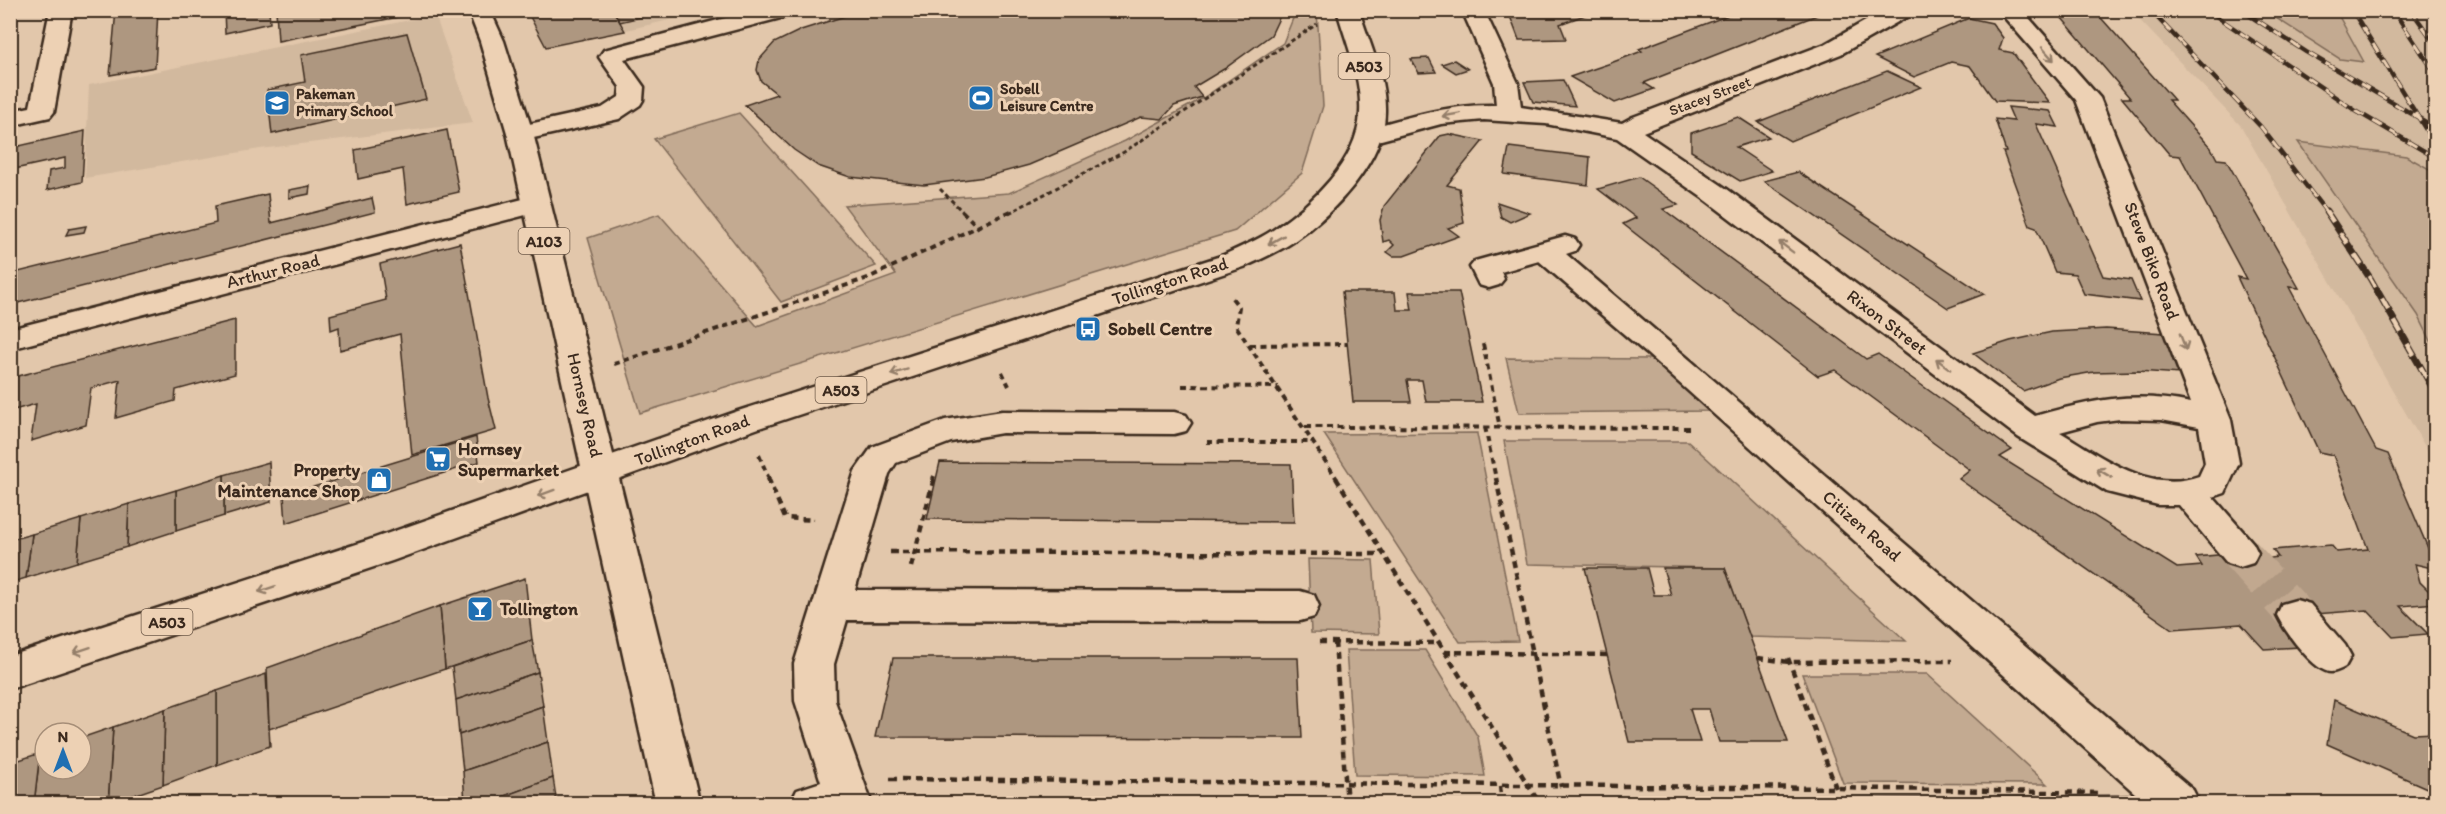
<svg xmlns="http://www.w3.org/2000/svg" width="2446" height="814" font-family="Itim,sans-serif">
	<rect width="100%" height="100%" fill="#e2c7ab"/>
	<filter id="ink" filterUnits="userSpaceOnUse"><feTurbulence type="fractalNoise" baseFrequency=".0167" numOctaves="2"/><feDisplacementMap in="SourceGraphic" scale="12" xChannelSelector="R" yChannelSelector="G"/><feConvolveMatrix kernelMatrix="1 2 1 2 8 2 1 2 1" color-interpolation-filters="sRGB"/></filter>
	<g filter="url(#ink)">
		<!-- built -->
		<g fill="#d2b99e">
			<path d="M531,11h177l-159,37z"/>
			<path d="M2131,11h304v453l-194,-338z"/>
			<path d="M435,15l38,108 -213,26 -175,29 4,-93z"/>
		</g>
		<!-- green -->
		<g fill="#c3aa91" stroke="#7f6a58" stroke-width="1.5">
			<path d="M1296,11h21l6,95 -21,67 -67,58 -595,182 -52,-175 71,-24 98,112 139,-51 -52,-70 165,-12 116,-52 78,-43 80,-55z"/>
			<path d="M2265,11h71l28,51 -24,-3z"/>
			<path d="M739,113l137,153 -95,36 -127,-163z"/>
			<path d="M2298,142l108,14 27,15 3,7 -1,171 -17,-34z"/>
			<path d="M1506,358l148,1 57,52 -192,2z"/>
			<path d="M1477,433v1l41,207 -58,1 -136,-208z"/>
			<path d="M1504,441h184l218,200 -156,-4 -25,-69 -198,-4z"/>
			<path d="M1308,559l65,1 6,74 -68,-1z"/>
			<path d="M1346,650h79l53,87 7,39 -130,-1z"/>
			<path d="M1802,674h125l120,110 -204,-1z"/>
			<path d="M2167,794l11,9 -608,1 -4,-6 273,1z"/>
		</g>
		<!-- building -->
		<g fill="#ae9780" stroke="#3b2a1e" stroke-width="1.5">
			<path d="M116,10h42l-3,57 -45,8z"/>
			<path d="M224,10h45l1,13 -45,10z"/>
			<path d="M276,10h157l-155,31z"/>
			<path d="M613,10l12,21 -79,16 -19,-36z"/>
			<path d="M613,10h57l-50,12z"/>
			<path d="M864,10h414l2,6 -9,19 -47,34 -30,18 8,10 -28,9 -12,13 -21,-2 -112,48 -44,12 -61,8 -74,-8 -32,-11 -24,-16 -49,-45 32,-11 -16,-13 -4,-11 2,-10 15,-17 27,-13z"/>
			<path d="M1385,10h55l2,6h-55z"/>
			<path d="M1513,10h86l-39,14 6,15 -47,1 -9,-24z"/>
			<path d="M1742,10h88l-186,73 10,6 -39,14 -45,-26 38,-13 34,-13 -3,-2z"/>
			<path d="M2055,10h39l80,90h-6l43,48 6,11 9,1 73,128 -10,-1 87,163 12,4 48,113v2l-21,-5 5,18 16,16v5l-36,3 28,28 -35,3 -26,-27 -91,7 24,30 -36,2 -23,-25 -69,5 -213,-150 11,-9 -135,-100 -17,6 -195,-152 13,-6 -38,-29 41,-12 39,28 -15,4 203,150 12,-5 134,96 -12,7 177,111 25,-2 -6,-9 44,-4 12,-1 6,8 20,-3 -5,-7 58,-5 6,7 31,-3 -35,-94 -14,-3 -82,-175 9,2 -66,-123 -10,-1 -48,-57h8z"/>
			<path d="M1969,18l23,5 11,15 -4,12 14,3 37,50 -55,-2 -25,-35 -19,-4 -37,15 -39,-20z"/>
			<path d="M407,33l19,66 -154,35 -5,-44 38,-8 -4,-27z"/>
			<path d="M1429,58l7,14 -17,1 -8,-14z"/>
			<path d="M1454,60l14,9 -12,4 -14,-9z"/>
			<path d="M1887,71l34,16 -131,54 -32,-19z"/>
			<path d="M1563,80l12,26 -42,-4 -9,-20z"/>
			<path d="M2008,107l42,4 8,16 -22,-3 67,152 28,4 9,21 -56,-7 -9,-20 -20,-2 -19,-44 -6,-2 -27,-74h3l-11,-33 19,2z"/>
			<path d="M1738,117l31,20 -33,10 36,24 -32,10 -49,-30v-18z"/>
			<path d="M447,130l12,62 -52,12 -4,-35 -45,10 -3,-29z"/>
			<path d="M85,131l-3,51 -35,8 2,-19 16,-3v-10l-55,12v-22z"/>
			<path d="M1449,134l34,7 -36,44 12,3 5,35 -16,5 11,8 -55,20h-11l-6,-4 7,-7 -5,-5 -6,2 -3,-22 4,-14 56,-70z"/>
			<path d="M1509,147l81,10 -2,28 -84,-11z"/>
			<path d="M1798,172l186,122 -36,14 -184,-127z"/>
			<path d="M310,186l-1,8 -20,4v-8z"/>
			<path d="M268,194l3,29 101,-25 3,14 -365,93v-31l206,-51 -1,-17z"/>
			<path d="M1497,202l33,11 -20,9 -9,-5z"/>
			<path d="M86,226l-2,6 -18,3 3,-6z"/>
			<path d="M460,243l28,155 8,32 -84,25 -12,-121 -60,16 -1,-23 -8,3 -1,-15 56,-15 -6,-36z"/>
			<path d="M1342,292h53l2,18h15l-3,-18h50l23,110h-56l-4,-22h-15l4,22h-58z"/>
			<path d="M235,320v54l-59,16 -1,11 -59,17 4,-38 -29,8 -5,37 -55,16 5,-37 -26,7v-33z"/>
			<path d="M2106,329l58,4 16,41 -42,-3 -44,1 -35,6 -36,13 -50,-38 37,-12 42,-9z"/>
			<path d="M476,437l3,25 -193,61 -2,-27z"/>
			<path d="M269,462l2,40 -47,14v-41z"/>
			<path d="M940,462l351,2 3,58 -367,-3z"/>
			<path d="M224,475v41l-48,15v-41z"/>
			<path d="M176,490v41l-49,16 2,-43z"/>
			<path d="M129,504l-2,43 -50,15 4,-43z"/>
			<path d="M81,519l-4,43 -51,16 6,-44z"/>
			<path d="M32,534l-6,44 -16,5v-43z"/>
			<path d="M1585,568h62l7,27h17l-8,-27h62l63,174h-69l-10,-33h-19l10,33h-71z"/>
			<path d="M525,578l7,62 -87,29 -5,-63z"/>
			<path d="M440,606l5,63 -176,60 -2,-61z"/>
			<path d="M532,640l6,32 -82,28 -4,-33z"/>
			<path d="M893,658h405l4,80 -427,-1z"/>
			<path d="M538,672l5,34 -84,29 -3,-35z"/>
			<path d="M266,674l4,72 -53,19v-74z"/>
			<path d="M217,691v74l-54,20 2,-76z"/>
			<path d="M2334,700l79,34 23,-1v59l-109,-48z"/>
			<path d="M543,706l5,36 -85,29 -4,-36z"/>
			<path d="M165,709l-2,76 -55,19 5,-77z"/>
			<path d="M113,727l-5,77h-74l6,-51 5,-2v18h36v-31z"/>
			<path d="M548,742l5,36 -70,26h-18l-2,-33z"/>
			<path d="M40,753l-6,51h-24v-41z"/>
			<path d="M553,778l4,26h-74z"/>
		</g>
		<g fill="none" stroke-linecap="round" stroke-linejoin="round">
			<!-- minor-tunnel -->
			<path stroke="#c1a88f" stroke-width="39" stroke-dasharray="39 20" stroke-linecap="butt" d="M2240,553l56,62"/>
			<!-- minor casing -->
			<g stroke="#3b2a1e" stroke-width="5">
				<g id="minor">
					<path d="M50,10h22l-18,102 -4,5 -40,9v-15l20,-4z"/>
					<path d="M756,10h39l-3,5 -168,44 20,28 -1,13 -3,5 -21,14 -99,22 -9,-3 -4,-5 4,-5 91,-20 17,-11 1,-10 -21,-30 5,-7z"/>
					<path d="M1462,10h22l34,73 3,24 101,16 11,-6 192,-73 60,-34h28l-3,5 -69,39 -198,78 84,57 308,227c56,-16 98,-25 156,-13l-115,-303 -78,-90h24l78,88 131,322 8,43 -14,30 -12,4 40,46 5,10 -5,10 -13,4 -13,-4 -48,-58h-21l-51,-13 -89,-55 -311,-236 -90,-63 -71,-14 -62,-4 -43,4 -71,19 -9,-3 -4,-5 4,-5c45,-12 88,-26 135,-25l-2,-22zM2120,419l41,1 38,7 6,36 -6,13c-50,18 -98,-20 -139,-44l37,-10z"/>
					<path d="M535,196l10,2 4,6 -4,6 -535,139v-20z"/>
					<path d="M1565,236l10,3 4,6 -4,6 -9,3 627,536 7,14h-53l-501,-451 -107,-92 -38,11 3,7 -5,6 -10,3 -10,-3 -9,-18 5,-6z"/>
					<path d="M1002,411l172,1 12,3 5,8 -5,8 -12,3 -172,-1 -51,9 -55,21 -7,11 -34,116 445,1 14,4 5,11 -5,11 -14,4 -453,-1 -13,44 1,37 37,103h-82l7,-14 24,-8 -26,-81 -1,-37 61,-193 17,-24 73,-27z"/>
					<path d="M2296,600l14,4 35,41 6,11 -6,11c-4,2 -10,5 -14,5 -17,0 -47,-42 -54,-57l5,-11z"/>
				</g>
			</g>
			<!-- major casing -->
			<g stroke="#3b2a1e" stroke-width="5">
				<path id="major" d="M468,10h22l14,31 29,92 167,671h-44l-149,-671 -27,-92z"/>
			</g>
			<!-- highway casing -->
			<g stroke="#3b2a1e" stroke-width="5">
				<path id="highway" d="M1337,10h22c10,33 27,67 26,102 0,49 -54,104 -92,130 -15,10 -32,17 -49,25l-485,161 -367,133 -382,128v-33l356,-115 369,-129 489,-157c16,-8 34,-15 49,-25 38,-25 85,-69 87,-117 2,-35 -14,-70 -23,-103z"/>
			</g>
			<!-- path-far2 -->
			<g stroke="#3b2a1e" stroke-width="3" stroke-dasharray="4.5 3" stroke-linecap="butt">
				<path d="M940,189l24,24"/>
				<path d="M1009,213l115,-61 193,-128"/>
			</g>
			<!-- path-far1 -->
			<g stroke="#3b2a1e" stroke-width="4" stroke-dasharray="6 4.5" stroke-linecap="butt">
				<path d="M962,211l17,17"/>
				<path d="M1232,298l7,9 -3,19 101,153"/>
				<path d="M1483,344l17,84"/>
				<path d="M1250,345l97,-1"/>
				<path d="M614,364l254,-86 143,-67"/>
				<path d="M1002,372l7,14"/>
				<path d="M1182,386l96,1"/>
				<path d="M1305,427l386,1"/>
				<path d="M1485,427l11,52"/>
				<path d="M1207,442h107"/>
				<path d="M759,455l10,24"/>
				<path d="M933,479l1,-3"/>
			</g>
			<!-- path -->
			<g stroke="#3b2a1e" stroke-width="4.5" stroke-dasharray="7 5" stroke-linecap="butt">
				<path d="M768,478l17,40 29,2"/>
				<path d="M1336,478l204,326"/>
				<path d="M1496,478l65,309"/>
				<path d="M890,552l494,2"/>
				<path d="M911,567l23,-89"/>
				<path d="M1319,642l118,1"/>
				<path d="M1335,642l12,162"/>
				<path d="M1444,652l163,3"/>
				<path d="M1758,658l31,4 163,-1"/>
				<path d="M1788,658l48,130"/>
				<path d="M890,779l946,9 261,5"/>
				<path d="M1500,786l2,18"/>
			</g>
			<!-- minor -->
			<use href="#minor" fill="#edd1b4" fill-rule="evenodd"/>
			<!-- major -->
			<use href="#major" fill="#edd1b4" fill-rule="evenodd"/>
			<!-- highway -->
			<use href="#highway" fill="#edd1b4" fill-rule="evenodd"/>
			<!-- rail-far1 casing -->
			<g stroke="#3b2a1e" stroke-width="4.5">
				<g id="rail-far1">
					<path d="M2150,10l111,117 66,86"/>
					<path d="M2207,10l149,101 80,47"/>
					<path d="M2241,10l65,42 130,76"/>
					<path d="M2352,10l84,136"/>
					<path d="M2393,10l43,64"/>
					<path d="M2411,10l25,35"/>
				</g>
			</g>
			<!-- rail casing -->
			<g stroke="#3b2a1e" stroke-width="7">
				<path id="rail" d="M2326,211l44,67 66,116"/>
			</g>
			<!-- rail-far1 -->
			<use href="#rail-far1" stroke="#edd1b4" stroke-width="3" stroke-dasharray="10" stroke-linecap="butt"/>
			<!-- rail -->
			<use href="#rail" stroke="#edd1b4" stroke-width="4.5" stroke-dasharray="13" stroke-linecap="butt"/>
		</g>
		<!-- one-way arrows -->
		<defs><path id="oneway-shaft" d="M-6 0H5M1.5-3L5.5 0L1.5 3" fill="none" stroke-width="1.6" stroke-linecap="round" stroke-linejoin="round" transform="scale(1.5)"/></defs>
		<g stroke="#947e69">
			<use href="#oneway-shaft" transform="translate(2048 54) rotate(48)"/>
			<use href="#oneway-shaft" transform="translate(1451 115) rotate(170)"/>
			<use href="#oneway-shaft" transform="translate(1276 240) rotate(151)"/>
			<use href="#oneway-shaft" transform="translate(1786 247) rotate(-143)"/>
			<use href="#oneway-shaft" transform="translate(2183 342) rotate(69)"/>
			<use href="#oneway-shaft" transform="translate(1943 364) rotate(-143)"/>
			<use href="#oneway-shaft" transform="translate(899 372) rotate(163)"/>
			<use href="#oneway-shaft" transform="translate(2104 473) rotate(-149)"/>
			<use href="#oneway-shaft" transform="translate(546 493) rotate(160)"/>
			<use href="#oneway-shaft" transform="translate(267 589) rotate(162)"/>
			<use href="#oneway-shaft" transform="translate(82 650) rotate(162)"/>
		</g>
	</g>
	<!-- icons -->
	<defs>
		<g id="stadium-square" transform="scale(1.35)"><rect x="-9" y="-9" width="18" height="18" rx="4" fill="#1f6fb2" stroke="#edd1b4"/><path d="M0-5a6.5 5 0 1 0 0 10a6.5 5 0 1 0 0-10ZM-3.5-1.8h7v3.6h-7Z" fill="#fff"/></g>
		<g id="school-square" transform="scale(1.35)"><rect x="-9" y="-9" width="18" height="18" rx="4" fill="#1f6fb2" stroke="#edd1b4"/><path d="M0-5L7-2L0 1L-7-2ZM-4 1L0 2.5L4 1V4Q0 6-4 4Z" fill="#fff"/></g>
		<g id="bus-square" transform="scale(1.35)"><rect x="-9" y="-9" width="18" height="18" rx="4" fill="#1f6fb2" stroke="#edd1b4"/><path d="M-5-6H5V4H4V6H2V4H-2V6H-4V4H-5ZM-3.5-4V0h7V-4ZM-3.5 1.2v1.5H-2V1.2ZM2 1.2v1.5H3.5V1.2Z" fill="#fff"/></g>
		<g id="supermarket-square" transform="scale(1.35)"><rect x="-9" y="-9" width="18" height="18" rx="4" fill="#1f6fb2" stroke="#edd1b4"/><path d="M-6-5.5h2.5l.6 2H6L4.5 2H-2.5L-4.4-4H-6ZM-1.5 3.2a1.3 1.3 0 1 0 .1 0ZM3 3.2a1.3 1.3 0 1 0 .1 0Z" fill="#fff"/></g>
		<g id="shop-square" transform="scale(1.35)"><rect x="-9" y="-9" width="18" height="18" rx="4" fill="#1f6fb2" stroke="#edd1b4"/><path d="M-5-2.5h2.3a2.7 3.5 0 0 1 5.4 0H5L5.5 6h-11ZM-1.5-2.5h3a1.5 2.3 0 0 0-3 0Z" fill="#fff"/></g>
		<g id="bar-square" transform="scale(1.35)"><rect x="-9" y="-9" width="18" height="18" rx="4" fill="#1f6fb2" stroke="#edd1b4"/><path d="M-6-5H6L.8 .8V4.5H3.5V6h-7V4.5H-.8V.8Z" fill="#fff"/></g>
	</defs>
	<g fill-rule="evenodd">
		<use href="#stadium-square" x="981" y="98"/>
		<use href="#school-square" x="277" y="103"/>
		<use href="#bus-square" x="1088" y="329"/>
		<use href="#supermarket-square" x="438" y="459"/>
		<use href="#shop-square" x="379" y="480"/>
		<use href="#bar-square" x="480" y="609"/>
	</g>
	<g text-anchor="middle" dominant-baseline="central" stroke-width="6" stroke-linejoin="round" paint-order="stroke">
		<!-- far-poi labels -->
		<g font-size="15" font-weight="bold" fill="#3b2a1e" stroke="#edd1b4" text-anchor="start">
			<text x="1000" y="89">Sobell<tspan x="1000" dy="17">Leisure Centre</tspan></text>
			<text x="296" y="94">Pakeman<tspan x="296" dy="17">Primary School</tspan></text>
		</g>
		<!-- far-street labels -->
		<g font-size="15" fill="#3b2a1e" stroke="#edd1b4">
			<text transform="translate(1710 96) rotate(-21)">Stacey Street</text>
		</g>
		<!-- shield labels -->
		<g fill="#edd1b4" stroke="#705c4b" stroke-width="1.5">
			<rect x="1338.5" y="53" width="51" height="26" rx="4.5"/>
			<rect x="518.5" y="228" width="51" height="26" rx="4.5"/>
			<rect x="815.5" y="377" width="51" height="26" rx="4.5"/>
			<rect x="141.5" y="609" width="51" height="26" rx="4.5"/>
		</g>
		<g font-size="16" font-weight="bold" fill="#3b2a1e">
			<text x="1364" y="66">A503</text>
			<text x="544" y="241">A103</text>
			<text x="841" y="390">A503</text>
			<text x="167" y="622">A503</text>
		</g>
		<!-- street labels -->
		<g font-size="18" fill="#3b2a1e" stroke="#edd1b4">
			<text transform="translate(2152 261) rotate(69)">Steve Biko Road</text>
			<text transform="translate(273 271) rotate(-14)">Arthur Road</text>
			<text transform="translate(1170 281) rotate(-18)">Tollington Road</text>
			<text transform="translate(1887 322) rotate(37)">Rixon Street</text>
			<text transform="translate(585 405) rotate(77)">Hornsey Road</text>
			<text transform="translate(692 440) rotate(-20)">Tollington Road</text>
			<text transform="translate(1862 526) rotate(41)">Citizen Road</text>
		</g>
		<!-- poi labels -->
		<g font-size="18" font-weight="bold" fill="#3b2a1e" stroke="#edd1b4" text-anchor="start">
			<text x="1108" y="329">Sobell Centre</text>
			<text x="458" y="449">Hornsey<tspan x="458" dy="21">Supermarket</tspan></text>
			<text x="360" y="470" text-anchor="end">Property<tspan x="360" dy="21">Maintenance Shop</tspan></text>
			<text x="500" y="609">Tollington</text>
		</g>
	</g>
	<!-- margin -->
	<rect width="2446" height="814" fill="none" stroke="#edd1b4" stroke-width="36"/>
	<rect x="18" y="18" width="2410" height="778" fill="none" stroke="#3b2a1e" stroke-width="2" filter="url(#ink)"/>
	<!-- north arrow -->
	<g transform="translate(63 751)"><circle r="28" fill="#edd1b4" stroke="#a68e78" stroke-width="1.5"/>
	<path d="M0-4.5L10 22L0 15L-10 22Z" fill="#1f6fb2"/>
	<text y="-9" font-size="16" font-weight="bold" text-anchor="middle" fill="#3b2a1e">N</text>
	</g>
</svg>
